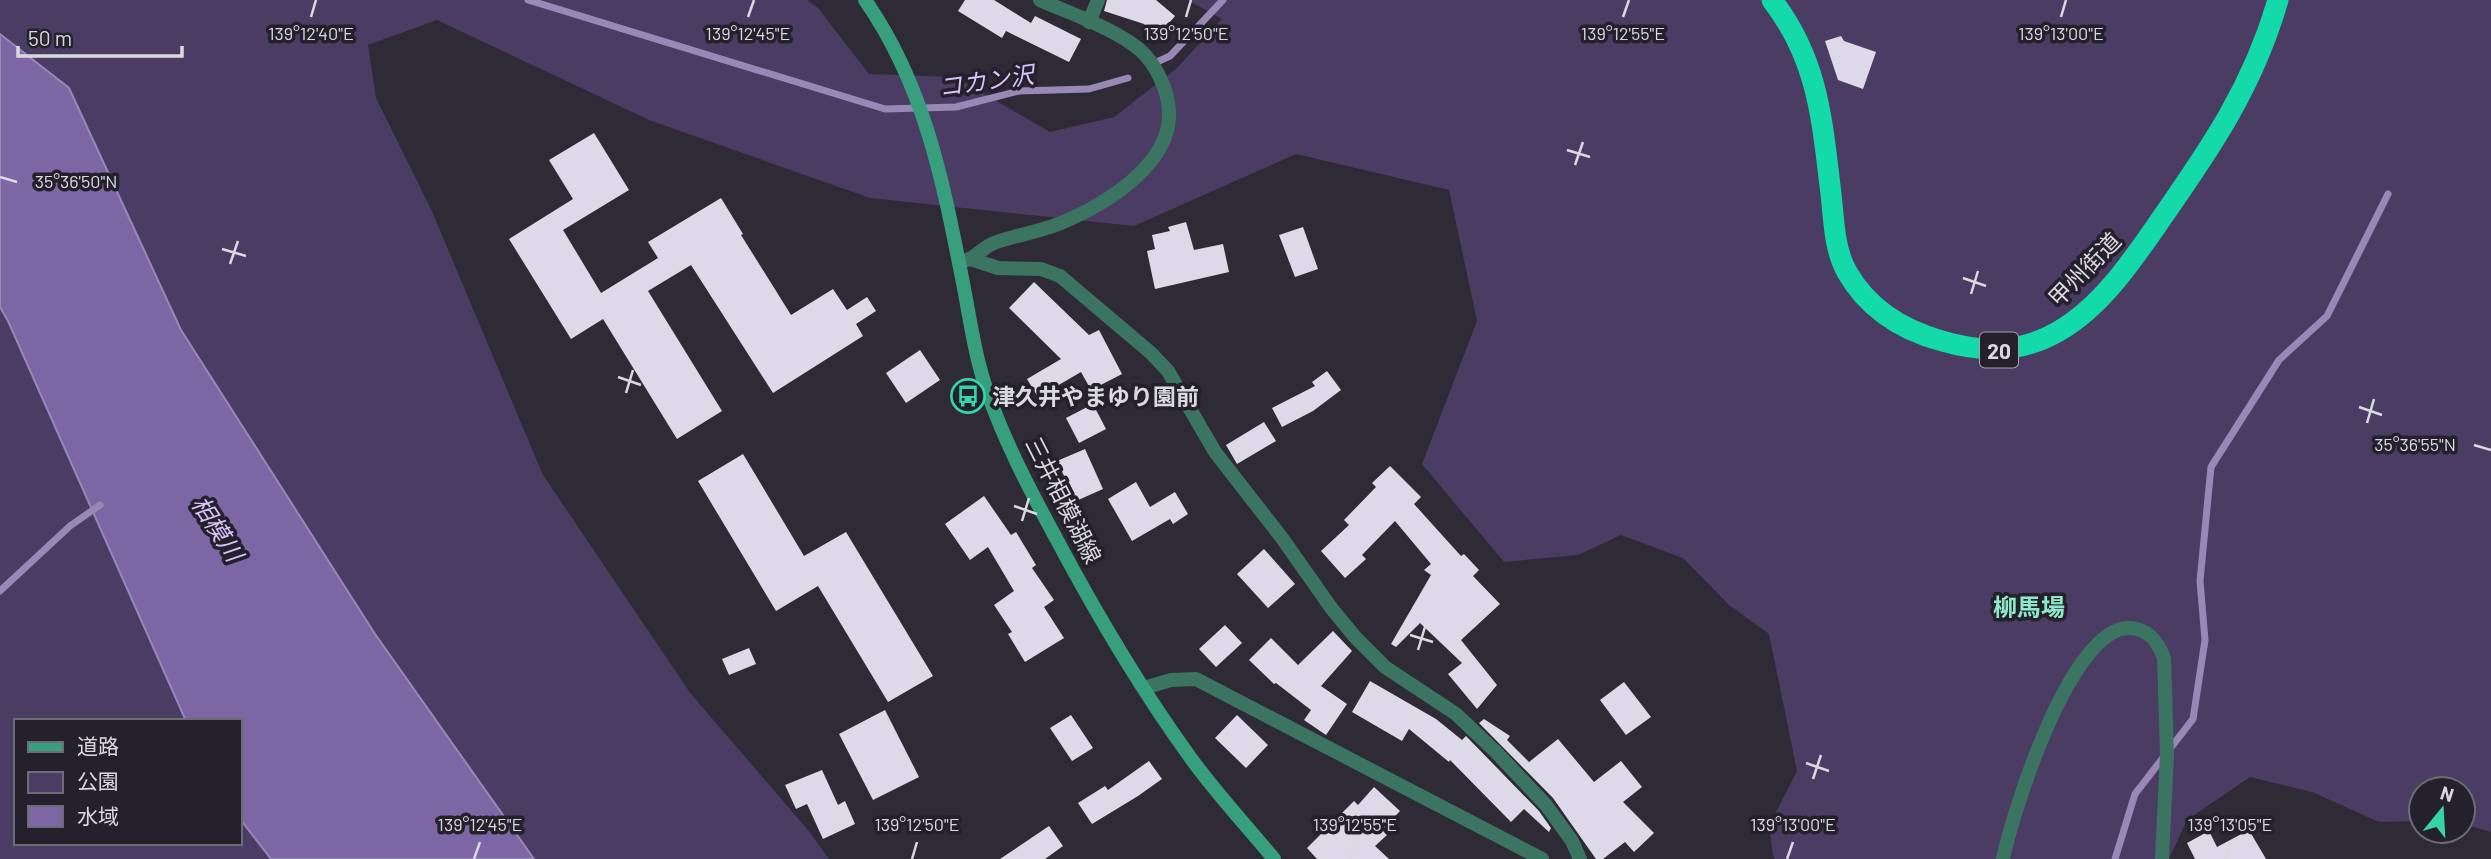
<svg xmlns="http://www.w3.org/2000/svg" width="2491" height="859" font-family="Barlow,'Noto Sans JP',sans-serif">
	<rect width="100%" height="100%" fill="#2e2a36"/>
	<!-- green -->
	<g fill="#4a3c63">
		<path d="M0,0h807l11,8 51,66 86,3 95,55 64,-15 63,-49 45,-49 -34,-19h1303v832l-28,-8v-35h-42v32l-42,1 -67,-30 -62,-15 -63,43 -18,39h-394l-2,-3 -4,-30 28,-55 -28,-137 -40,-29 -46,-47 -62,-23 -43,20 -74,7 -82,-98 55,-143 -28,-131 -153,-36 -162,72 -264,-28 -221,-78 -212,-100 -69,25 8,53 55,111 112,266 148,219 117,136 21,29h-295l-159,-225 -194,-304 -112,-242 -69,-54z"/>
		<path d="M0,307l8,14 178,400h-170v122h224v-24l31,40h-271z"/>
	</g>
	<!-- water -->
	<path fill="#7c66a4" stroke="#9888b6" stroke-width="2" d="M0,34l69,54 112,242 194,304 159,225h-263l-31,-40v-98h-54l-178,-400 -8,-14z"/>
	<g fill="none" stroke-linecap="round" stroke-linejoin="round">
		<!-- stream -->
		<g stroke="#9888b6" stroke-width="7">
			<path d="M528,0l357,109 71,-2 63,-16 70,-2 39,-11"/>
			<path d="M1159,61l11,-5 53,-56"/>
			<path d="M0,591l70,-65 30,-21"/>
			<path d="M2115,859l20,-65 58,-75 12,-79 -5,-59 11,-114 68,-107 48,-44 61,-122"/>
		</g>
	</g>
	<!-- building -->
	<g fill="#ded9e8">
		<path d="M965,0h29l37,23 4,-7 46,23 -12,23 -63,-31 -4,7 -44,-27z"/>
		<path d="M1107,0h49l19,16 -17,20 -14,-12 -40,-13z"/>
		<path d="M1841,36l3,5 32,11 -13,37 -25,-9 -13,-39z"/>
		<path d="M594,133l35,57 -66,40 38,63 57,-35 -10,-16 73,-44 22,36 -2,1 50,80 42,-26 14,21 20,-13 9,14 -20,13 7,12 -90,57 -82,-128 -43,26 74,120 -45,28 -74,-120 -32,20 -62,-100 64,-40 -24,-39z"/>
		<path d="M1186,222l8,28 29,-6 6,28 -74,17 -8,-38 8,-2 -3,-14 18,-4 -2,-4z"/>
		<path d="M1303,227l15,42 -23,8 -16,-42z"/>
		<path d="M1034,282l55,53 10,-5 23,44 -31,16 -10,-18 -43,25 -11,-18 34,-20 -52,-51z"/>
		<path d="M920,350l20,30 -34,23 -20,-30z"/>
		<path d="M1327,371l14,19 -28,21 -31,16 -10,-19 43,-22 -3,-4z"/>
		<path d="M1093,404l13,25 -27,14 -13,-25z"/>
		<path d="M1264,422l12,19 -39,23 -11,-19z"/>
		<path d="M1085,449l18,40 -27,12 -19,-40z"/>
		<path d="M743,454l61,102 42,-24 87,144 -45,26 -70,-116 -42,25 -78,-130z"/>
		<path d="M1390,466l31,31 -7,7 47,52 3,-2 15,16 -6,6 27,28 -39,36 36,45 -20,24 -29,-35 14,-11 -42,-40 -24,24 -5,-3 40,-69 -7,-5 7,-6 -36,-43 -33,34 4,4 -21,19 -24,-27 28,-26 -5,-5 32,-33 -4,-4z"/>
		<path d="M1136,482l14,25 25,-15 13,22 -15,10 -3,-5 -38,22 -24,-42z"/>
		<path d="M984,496l27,39 5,-3 20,33 -4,3 22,32 -10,7 20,31 -39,24 -17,-28 4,-2 -18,-27 20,-14 -26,-44 -18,13 -25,-36z"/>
		<path d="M1264,549l31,35 -27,24 -31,-34z"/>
		<path d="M1225,625l17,18 -26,24 -17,-18z"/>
		<path d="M1333,631l19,20 -31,35 26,18 -21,31 -22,-15 7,-10 -35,-27 -2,1 -25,-24 22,-22 27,27z"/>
		<path d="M749,648l7,16 -27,11 -7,-16z"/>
		<path d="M1370,681l66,38 26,21 4,-4 73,75 12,17 -2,4 -25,-23 -13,13 -61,-62 -1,2 -40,-33 -7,12 -50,-29z"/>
		<path d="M1624,682l27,35 -25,18 -26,-35z"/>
		<path d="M885,710l34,67 -46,23 -34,-66z"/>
		<path d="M1071,715l22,33 -21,13 -22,-33z"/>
		<path d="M1237,715l31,30 -22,23 -31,-30z"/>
		<path d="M1484,719l26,17 -3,4 22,22 29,-23 36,43 27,-21 21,26 -19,15 31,31 -20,19 -9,-10 -22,17h-7l-43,-61 -74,-75z"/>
		<path d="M1149,761l13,18 -24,17 -46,28 -14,-21 27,-17 3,4z"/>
		<path d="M822,770l16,35 7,-4 10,23 -32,15 -16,-35 -11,5 -11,-24z"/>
		<path d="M1374,787l26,24 -18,19 5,5 -12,11 14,13h-72l-10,-11 47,-47 4,4z"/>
		<path d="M1049,826l14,20 -18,13h-45z"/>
		<path d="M2249,830l17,29h-71l-8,-16 22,-12 8,16z"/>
	</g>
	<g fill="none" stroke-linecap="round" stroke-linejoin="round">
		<!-- street -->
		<g stroke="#3b7561" stroke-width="14">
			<path d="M1089,22l9,-22"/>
			<path d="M971,259l27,9 43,1 19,7 91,77 17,18 47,81 67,86 50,71 24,29 29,29 71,47 39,37 51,54 26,36 8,18"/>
			<path d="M967,260c10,-4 17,-13 27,-17 22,-8 45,-11 67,-20 43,-18 111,-58 108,-112 -1,-21 -13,-47 -29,-61 -24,-21 -71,-37 -100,-50"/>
			<path d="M1144,688l27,-8 25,-1 346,180"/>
			<path d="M2003,859c10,-48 68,-233 127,-231 19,1 28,14 34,30l3,96 -5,105"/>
		</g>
		<!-- secondary -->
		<path stroke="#379e7e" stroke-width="14" d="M865,0c60,86 78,182 98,283 7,36 12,74 24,108 18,52 44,101 70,149 40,75 83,148 133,217 25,35 56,68 84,102"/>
		<!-- highway -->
		<path stroke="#13daa8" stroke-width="21" d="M1772,0c47,61 50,121 59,194 3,26 3,55 16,78 21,37 55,58 95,69 41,12 80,12 117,-10 42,-24 73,-70 100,-109 51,-73 94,-135 119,-222"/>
	</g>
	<!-- ticks -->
	<path fill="none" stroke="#dbd9e0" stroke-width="2.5" d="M311,17l5,-17M748,17l6,-17M1186,17l5,-17M1623,17l6,-17M2061,17l5,-17M1567,150l23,7M1575,165l8,-23M0,177l17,5M222,249l24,7M230,264l8,-23M1963,278l23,8M1971,294l7,-23M618,377l23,8M626,393l7,-23M2359,407l23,8M2367,423l7,-24M2474,445l17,5M1014,506l23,8M1022,521l7,-23M1410,635l23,7M1418,650l7,-23M1806,763l23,8M1813,779l8,-24M474,859l6,-17M912,859l5,-17M1350,859l5,-17M1787,859l6,-17M2225,859l5,-17"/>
	<!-- icons -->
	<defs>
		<g id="bus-ring" transform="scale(1.75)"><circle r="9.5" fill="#24212c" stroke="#36d4a7" stroke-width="1.5"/><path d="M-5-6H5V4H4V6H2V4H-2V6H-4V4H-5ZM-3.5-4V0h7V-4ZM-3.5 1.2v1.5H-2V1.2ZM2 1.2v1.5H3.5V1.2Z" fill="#36d4a7"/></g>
	</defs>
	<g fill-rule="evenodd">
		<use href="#bus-ring" x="968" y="396"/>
	</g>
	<g text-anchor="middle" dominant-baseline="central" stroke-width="7" stroke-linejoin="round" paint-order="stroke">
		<!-- shield labels -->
		<rect fill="#24212c" stroke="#a4a2aa" stroke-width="2" x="1980" y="332.5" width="38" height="35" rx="5"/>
		<g font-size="21" font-weight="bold" fill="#dbd9e0">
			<text x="1999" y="350">20</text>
		</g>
		<!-- street labels -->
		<g font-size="23" fill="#dbd9e0" stroke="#24212c">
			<text transform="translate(2084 269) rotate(-46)">甲州街道</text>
			<text transform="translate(1064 500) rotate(63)">三井相模湖線</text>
		</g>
		<!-- poi labels -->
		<g font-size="23" font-weight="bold" fill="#dbd9e0" stroke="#24212c" text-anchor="start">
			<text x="992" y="396">津久井やまゆり園前</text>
		</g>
		<!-- water labels -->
		<g font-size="24" font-style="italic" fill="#d5c3f9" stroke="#24212c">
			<text transform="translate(986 80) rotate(-8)">コカン沢</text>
			<text transform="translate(218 528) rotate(57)">相模川</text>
		</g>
		<!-- neighbourhood labels -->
		<g font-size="24" font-weight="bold" fill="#8ee9c8" stroke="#24212c">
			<text x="2029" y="606">柳馬場</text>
		</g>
	</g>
	<g font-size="18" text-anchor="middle" fill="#dbd9e0" stroke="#24212c" stroke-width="7" stroke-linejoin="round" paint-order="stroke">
		<text x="311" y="40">139°12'40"E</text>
		<text x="748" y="40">139°12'45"E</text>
		<text x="1186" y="40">139°12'50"E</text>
		<text x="1623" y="40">139°12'55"E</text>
		<text x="2061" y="40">139°13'00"E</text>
		<text x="76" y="188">35°36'50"N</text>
		<text x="2415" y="451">35°36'55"N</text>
		<text x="480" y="831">139°12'45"E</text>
		<text x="917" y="831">139°12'50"E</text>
		<text x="1355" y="831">139°12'55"E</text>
		<text x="1793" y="831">139°13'00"E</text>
		<text x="2230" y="831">139°13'05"E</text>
	</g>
	<!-- legend -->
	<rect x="14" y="719" width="228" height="126" fill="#24212c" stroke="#6d6b74" stroke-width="2"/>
	<rect x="28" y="742" width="35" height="10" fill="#379e7e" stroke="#6d6b74" stroke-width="2"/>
	<text x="77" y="754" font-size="21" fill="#dbd9e0">道路</text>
	<rect x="28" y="772" width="35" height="21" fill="#4a3c63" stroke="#6d6b74" stroke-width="2"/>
	<text x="77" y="789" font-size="21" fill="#dbd9e0">公園</text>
	<rect x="28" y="806" width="35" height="21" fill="#7c66a4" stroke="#6d6b74" stroke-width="2"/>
	<text x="77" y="824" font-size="21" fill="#dbd9e0">水域</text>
	<!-- north arrow -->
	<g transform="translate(2442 810) rotate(18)"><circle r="33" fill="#24212c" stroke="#6d6b74" stroke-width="2"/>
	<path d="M0-5L12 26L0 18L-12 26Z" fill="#36d4a7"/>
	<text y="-10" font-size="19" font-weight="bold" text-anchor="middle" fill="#dbd9e0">N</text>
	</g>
	<!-- scale -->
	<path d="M18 46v10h164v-10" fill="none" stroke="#dbd9e0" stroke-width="3.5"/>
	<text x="28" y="46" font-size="21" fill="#dbd9e0" stroke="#24212c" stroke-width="5" paint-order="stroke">50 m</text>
</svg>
